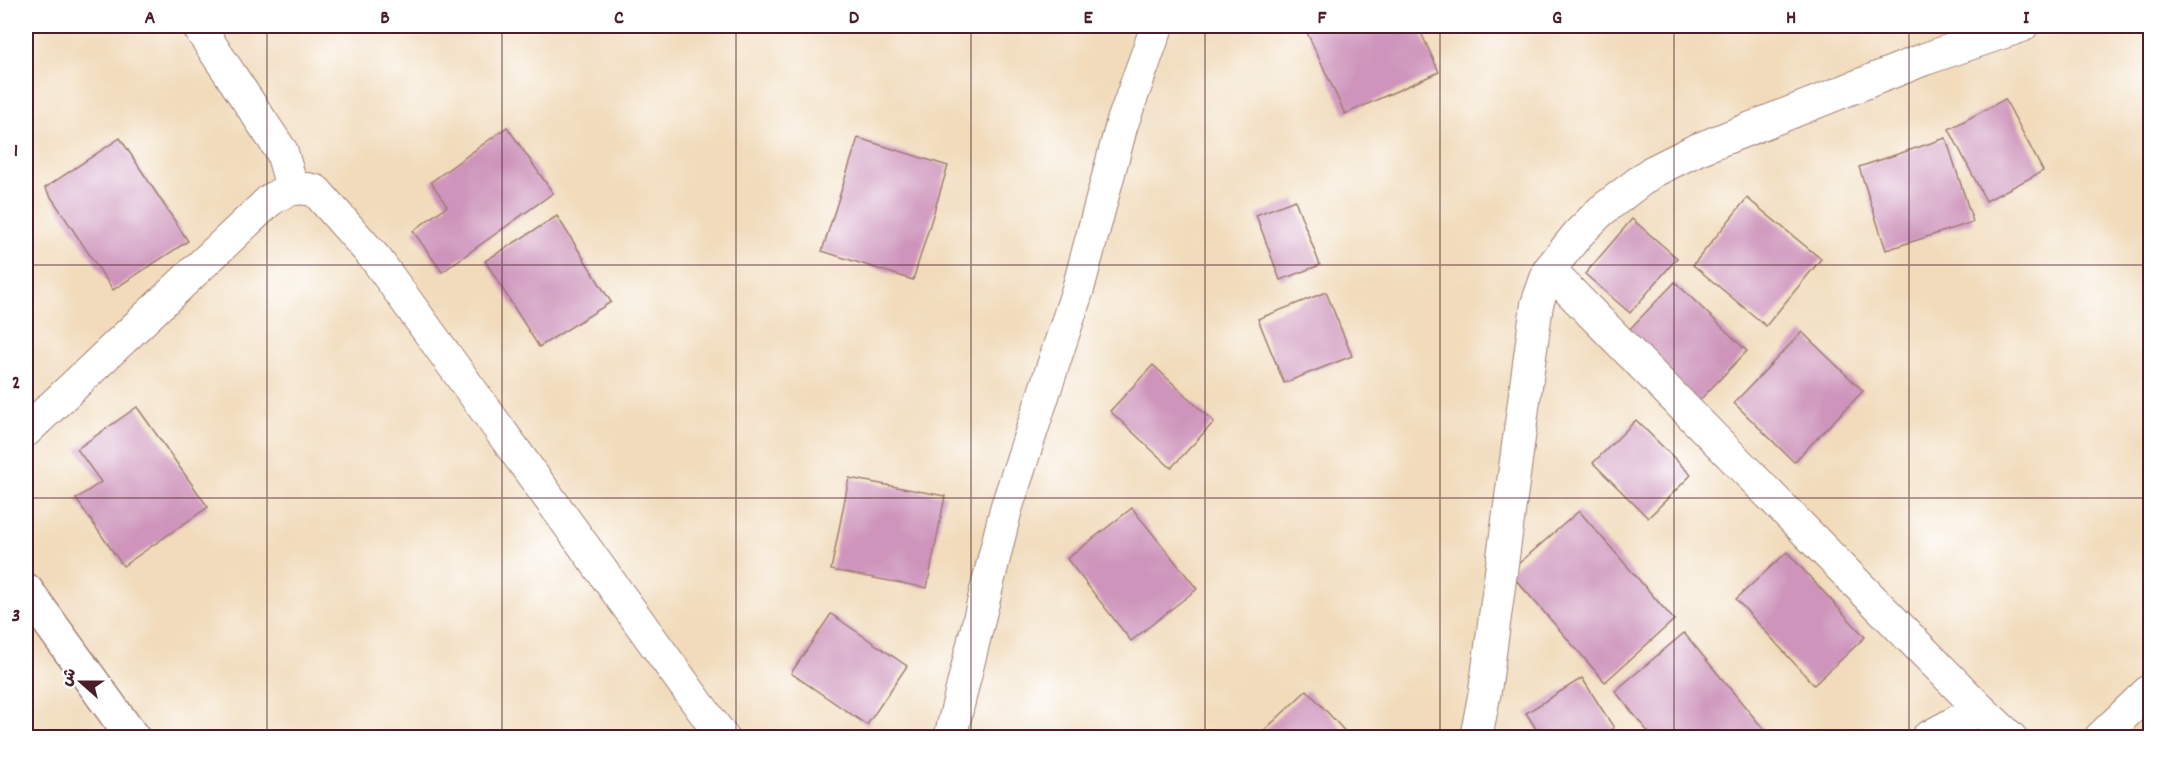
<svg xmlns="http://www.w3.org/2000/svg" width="2176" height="763" font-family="Dekko,'Playpen Sans Arabic',sans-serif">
	<rect width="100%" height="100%" fill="#fff"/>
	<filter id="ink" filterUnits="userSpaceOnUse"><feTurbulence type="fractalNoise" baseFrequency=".0167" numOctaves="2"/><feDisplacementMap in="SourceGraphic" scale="12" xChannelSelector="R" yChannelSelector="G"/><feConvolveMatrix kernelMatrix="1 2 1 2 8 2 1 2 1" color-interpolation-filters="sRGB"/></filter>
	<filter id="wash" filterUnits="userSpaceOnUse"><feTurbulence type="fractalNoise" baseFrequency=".008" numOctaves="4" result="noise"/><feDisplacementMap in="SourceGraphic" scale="24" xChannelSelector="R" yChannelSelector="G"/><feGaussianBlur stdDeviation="1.35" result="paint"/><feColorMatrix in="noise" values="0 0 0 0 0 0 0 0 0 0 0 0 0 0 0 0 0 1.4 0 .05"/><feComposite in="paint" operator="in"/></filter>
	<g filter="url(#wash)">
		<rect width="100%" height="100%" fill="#f1dbbb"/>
		<g id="blocks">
			<!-- building -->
			<g fill="#ce94bb">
				<path d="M1304,26h114l21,46 -94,42z"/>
				<path d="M2005,99l38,72 -57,30 -37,-72z"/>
				<path d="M507,127l46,66 -111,79 -29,-41 34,-25 -16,-24z"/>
				<path d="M120,138l68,103 -75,49 -68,-102z"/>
				<path d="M858,138l90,28 -35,114 -91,-29z"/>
				<path d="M1946,138l27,84 -87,28 -27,-83z"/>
				<path d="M1747,198l74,61 -55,67 -73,-61z"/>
				<path d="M1295,200l25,65 -40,15 -24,-65z"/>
				<path d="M557,216l54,86 -72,45 -54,-86z"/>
				<path d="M1632,219l45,39 -47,55 -45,-39z"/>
				<path d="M1675,282l72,69 -52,54 -72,-69z"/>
				<path d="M1326,292l26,64 -68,27 -26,-64z"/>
				<path d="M1802,332l61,59 -69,71 -60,-59z"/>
				<path d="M1153,365l61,57 -43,46 -61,-57z"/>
				<path d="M137,407l71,100 -85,59 -47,-67 25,-17 -24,-33z"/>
				<path d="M1636,420l55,55 -43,43 -55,-55z"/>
				<path d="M849,478l96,18 -18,92 -96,-18z"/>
				<path d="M1132,508l65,81 -66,52 -64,-82z"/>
				<path d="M1579,511l95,109 -69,62 -96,-110z"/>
				<path d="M1787,552l78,85 -51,48 -78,-86z"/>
				<path d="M831,614l76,52 -40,59 -76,-52z"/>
				<path d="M1684,633l87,105h-118l-38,-47z"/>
				<path d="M1582,678l32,50 -15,10h-57l-16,-25z"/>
				<path d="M1307,690l44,48h-95z"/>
			</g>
		</g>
	</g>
	<g filter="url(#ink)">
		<use href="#blocks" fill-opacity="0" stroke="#9e7d73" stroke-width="1.5"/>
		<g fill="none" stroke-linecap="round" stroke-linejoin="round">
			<!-- minor casing -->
			<g stroke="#9e7d73" stroke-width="34">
				<g id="minor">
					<path d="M198,26l84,126 10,36"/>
					<path d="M1549,270l431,439"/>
					<path d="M26,431l243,-230c16,-11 28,-16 47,-10l60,68 347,479"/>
					<path d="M950,738l56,-229 72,-220 44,-165 35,-98"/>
					<path d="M1476,738l9,-47 52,-387 12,-34 29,-36 23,-23 51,-39 44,-22 229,-91 97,-33"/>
					<path d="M1927,738l53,-29 31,29"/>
					<path d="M2100,738l50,-48"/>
				</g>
			</g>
			<!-- tertiary casing -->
			<g stroke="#9e7d73" stroke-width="36">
				<path id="tertiary" d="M26,590l107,148"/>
			</g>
			<!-- minor -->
			<use href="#minor" stroke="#fff" stroke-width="32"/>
			<!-- tertiary -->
			<use href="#tertiary" stroke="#fff" stroke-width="33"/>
		</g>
	</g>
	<!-- grid -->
	<path fill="none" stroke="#4a1f2b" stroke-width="1.5" stroke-opacity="0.55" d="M267,26v712M502,26v712M736,26v712M971,26v712M1205,26v712M1440,26v712M1674,26v712M1909,26v712M26,265h2124M26,498h2124"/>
	<!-- margin -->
	<rect width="2176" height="763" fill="none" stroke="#fff" stroke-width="66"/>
	<!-- north arrow -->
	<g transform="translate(81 682) rotate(291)" stroke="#ffffff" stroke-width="4.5" paint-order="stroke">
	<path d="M0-4.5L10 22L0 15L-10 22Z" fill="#4a1f2b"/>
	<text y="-9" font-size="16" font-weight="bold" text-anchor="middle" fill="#4a1f2b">ش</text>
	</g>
	<rect x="33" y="33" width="2110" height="697" fill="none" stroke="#4a1f2b" stroke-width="2"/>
	<g font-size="20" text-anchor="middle" font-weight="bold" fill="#4a1f2b">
		<text x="150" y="23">A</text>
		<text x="385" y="23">B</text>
		<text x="619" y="23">C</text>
		<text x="854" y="23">D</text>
		<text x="1088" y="23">E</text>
		<text x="1322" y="23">F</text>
		<text x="1557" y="23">G</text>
		<text x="1791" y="23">H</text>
		<text x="2026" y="23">I</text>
		<text x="16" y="156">1</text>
		<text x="16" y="388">2</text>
		<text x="16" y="621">3</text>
	</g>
</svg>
